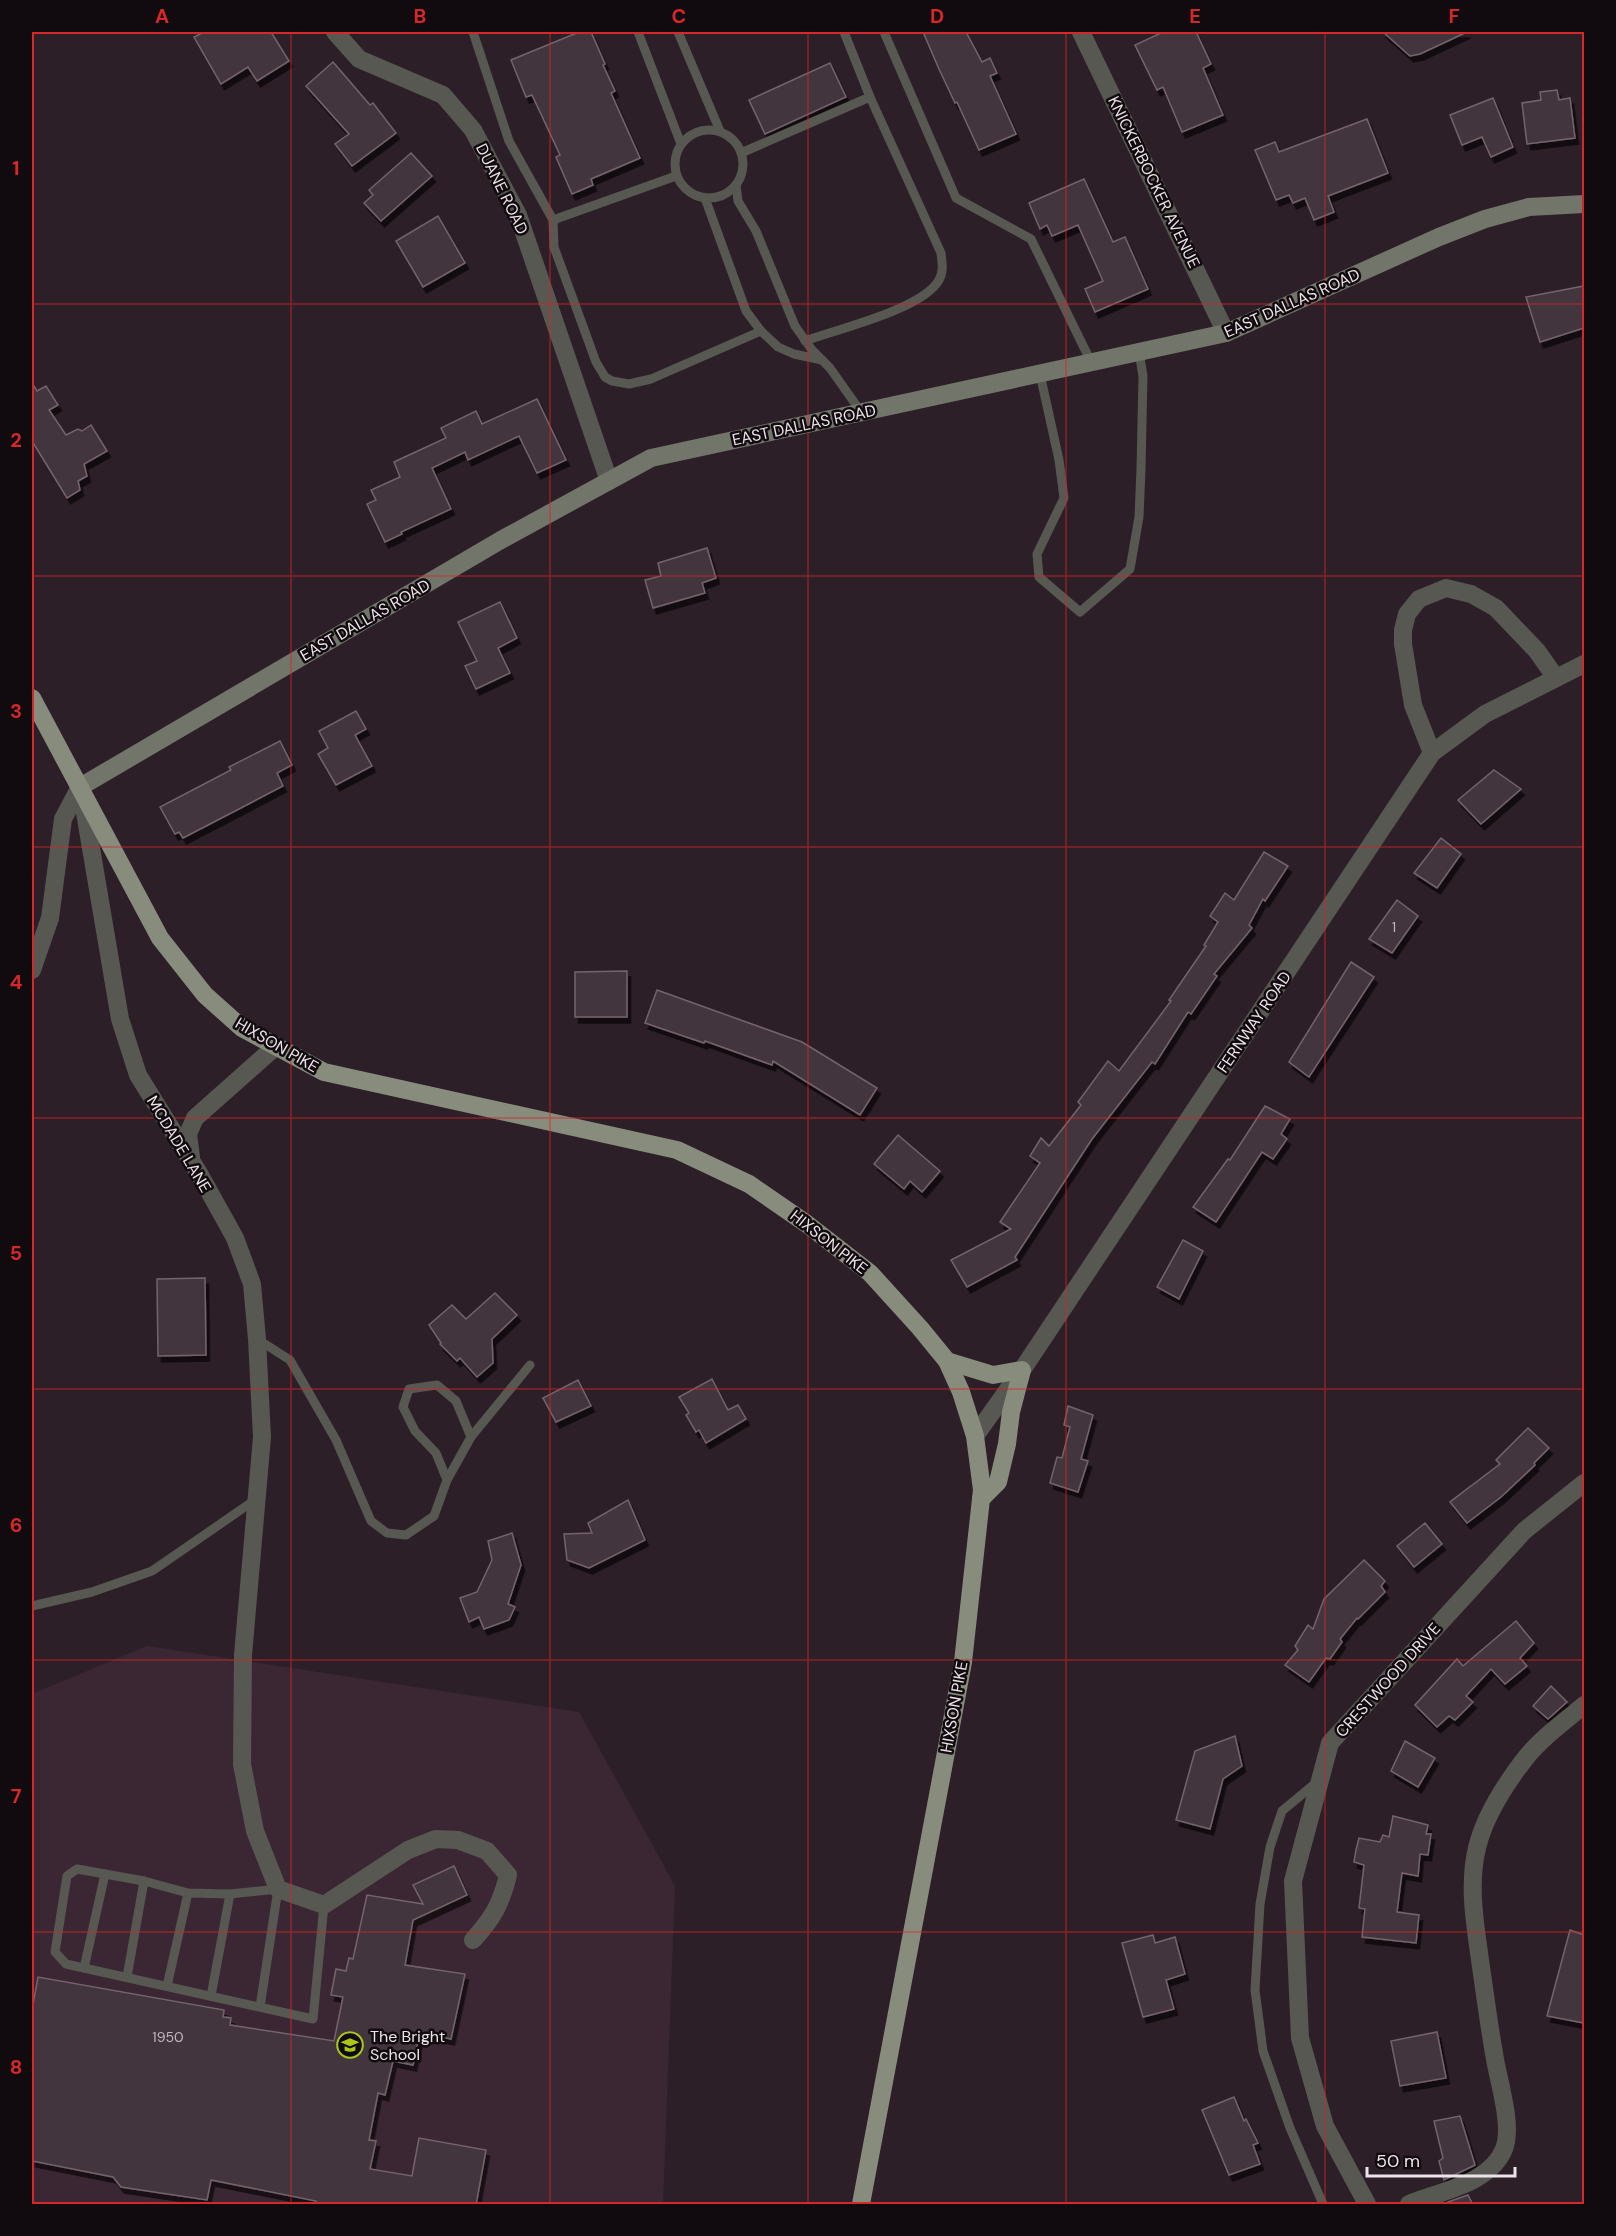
<svg xmlns="http://www.w3.org/2000/svg" width="1616" height="2236" font-family="'DM Sans',sans-serif">
	<defs>
		<filter id="shadow"><feDropShadow dx="3.5" dy="6" stdDeviation="0" flood-color="#0009"/></filter>
	</defs>
	<rect width="100%" height="100%" fill="#2d1f28"/>
	<!-- built -->
	<path fill="#3b2733" d="M147,1646l432,66 96,174 -12,318h-631v-510z"/>
	<!-- building -->
	<g fill="#43343d" stroke="#74636c" stroke-width="1.5" filter="url(#shadow)">
		<path d="M204,32h67l18,29 -32,20 -9,-14 -27,17 -27,-47z"/>
		<path d="M579,32h12l14,32 -2,1 12,26 -4,2 29,65 -49,21 2,6 -21,9 -16,-37 4,-2 -28,-60 -6,2 -15,-37z"/>
		<path d="M923,32h43l16,30 8,-4 7,15 -7,3 26,58 -37,16 -22,-48 -2,1 -16,-34z"/>
		<path d="M1163,32h33l15,32 -8,4 20,47 -41,17 -19,-45 -6,3 -22,-45z"/>
		<path d="M1383,32h84l-47,22 -10,2z"/>
		<path d="M333,62l37,43 3,-2 23,30 -44,33 -17,-22 14,-10 -43,-48z"/>
		<path d="M830,63l16,34 -81,37 -16,-34z"/>
		<path d="M1557,90l2,10 11,-2 5,40 -48,6 -5,-41 19,-3 -1,-8z"/>
		<path d="M1493,98l20,49 -22,10 -9,-20 -20,8 -12,-30z"/>
		<path d="M1367,119l21,54 -60,23 6,16 -20,8 -9,-22 -12,5 -4,-8 -13,5 -21,-50 20,-8 4,10z"/>
		<path d="M411,153l21,23 -51,45 -17,-18 9,-8 -4,-5z"/>
		<path d="M1084,179l29,63 12,-5 23,52 -53,23 -10,-23 18,-8 -25,-56 -26,11 -5,-11 -7,4 -11,-26z"/>
		<path d="M438,216l27,47 -42,24 -27,-46z"/>
		<path d="M1584,286v42l-44,14 -14,-45z"/>
		<path d="M32,383l5,8 9,-5 12,19 -9,5 17,25 12,-6 4,2 9,-6 16,26 -23,13 3,12 -9,5 2,9 -13,8 -35,-57z"/>
		<path d="M537,399l29,61 -29,13 -18,-37 -51,24 -3,-8 -33,16 19,41 -50,23 1,2 -17,8 -18,-38 9,-4 -5,-10 29,-13 -6,-15 52,-24 -5,-10 35,-17 6,13z"/>
		<path d="M707,548l9,30 -14,5 3,10 -52,15 -8,-28 16,-4 -3,-13z"/>
		<path d="M500,602l17,36 -19,10 12,25 -34,16 -11,-23 12,-5 -19,-39z"/>
		<path d="M356,711l10,18 -11,6 17,31 -36,19 -18,-31 10,-6 -9,-17z"/>
		<path d="M280,741l12,24 -15,8 6,13 -100,52 -4,-6 -4,2 -15,-27 71,-37 -2,-3z"/>
		<path d="M1494,770l27,19 -40,35 -23,-24z"/>
		<path d="M1441,838l20,16 -24,34 -23,-15z"/>
		<path d="M1264,852l24,14 -23,35 -2,-2 -14,26 3,3 -38,46 3,2 -26,38 -3,-2 -33,52 -3,-2 -60,77 -77,118 2,3 -50,27 -16,-27 60,-31 -11,-7 40,-59 -10,-7 11,-18 8,8 32,-41 -3,-3 30,-41 11,10 52,-70 -2,-1 37,-54 -2,-1 14,-23 -8,-6 15,-23 9,7z"/>
		<path d="M1397,900l21,16 -26,37 -23,-14z"/>
		<path d="M1351,962l23,15 -65,100 -20,-15z"/>
		<path d="M627,971v46h-52v-45z"/>
		<path d="M657,990l145,52 75,46 -17,27 -87,-54 -1,4 -67,-24 -1,2 -59,-20z"/>
		<path d="M1265,1106l25,13 -9,15 6,5 -14,20 -11,-7 -46,70 -23,-15 35,-48 2,1z"/>
		<path d="M898,1135l42,36 -18,21 -12,-11 -6,8 -30,-25z"/>
		<path d="M1183,1240l20,11 -24,48 -22,-12z"/>
		<path d="M205,1278l1,77 -48,1 -1,-77z"/>
		<path d="M495,1293l22,22 -25,24 1,24 -16,14 -17,-19 -3,3 -17,-17 1,-1 -12,-18 23,-20 14,14z"/>
		<path d="M712,1379l16,31 10,-5 8,14 -40,24 -7,-13 -3,2 -10,-17 3,-2 -10,-16z"/>
		<path d="M578,1380l13,26 -35,16 -13,-24z"/>
		<path d="M1068,1406l25,9 -12,44 7,2 -10,31 -28,-9 7,-26 5,1 8,-31 -6,-2z"/>
		<path d="M1528,1428l21,20 -15,15 1,2 -34,32 -34,26 -17,-21 50,-38 -4,-4z"/>
		<path d="M628,1500l17,40 -56,28 -22,-8 -3,-26 28,-1 -4,-10z"/>
		<path d="M1425,1523l17,21 -28,23 -17,-21z"/>
		<path d="M512,1533l9,32 -13,39 7,3 -6,13 -25,9 -5,-12 -10,5 -9,-24 17,-6 15,-32 -4,-19z"/>
		<path d="M1364,1560l21,21 -4,5 4,6 -27,27 -1,-1 -17,21 2,3 -12,17 -4,-1 -17,24 -24,-17 13,-15 -3,-4 13,-21 5,4 11,-30z"/>
		<path d="M1516,1621l18,22 -14,15 7,8 -22,18 -14,-15 -25,27 7,6 -18,18 -6,-4 -12,11 -22,-22 42,-46 6,7z"/>
		<path d="M1551,1686l16,16 -19,17 -15,-13z"/>
		<path d="M1235,1736l7,30 -19,13 -13,50 -34,-9 19,-69z"/>
		<path d="M1405,1741l30,17 -17,29 -27,-16z"/>
		<path d="M1393,1816l35,9 -2,9h5l-3,21 -8,-1 -2,22 -16,-3 -5,39 22,3 -3,28 -54,-6 3,-28 -6,-1 5,-43 -10,-3 2,-12 3,-12 21,4 3,-7 6,2z"/>
		<path d="M454,1866l13,29 -54,25 -8,45 60,9 -14,65 -31,-7 -7,33 -20,-4 -8,34 -7,-2 -9,47 7,1 -6,28 42,7 7,-38 67,12 -10,55h-160v-4l-105,-21 -4,20 -86,-13 -8,-10 -81,-16v-151l6,-33 186,33 -1,7 8,1 -1,7 104,16 9,-44 -12,-2 5,-26 10,2 3,-13 4,1 14,-64 56,9 -10,-19z"/>
		<path d="M1570,1930l14,5v88l-37,-7z"/>
		<path d="M1153,1935l2,8 20,-6 10,37 -19,6 8,29 -31,8 -21,-74z"/>
		<path d="M1437,2032l9,46 -46,8 -9,-45z"/>
		<path d="M1234,2097l10,24 2,-2 12,24 -5,2 7,19 -31,11 -27,-65z"/>
		<path d="M1460,2116l15,49 -31,15 -5,-19 4,-3 -9,-37z"/>
		<path d="M1468,2195l5,10h-24l-1,-3z"/>
	</g>
	<g fill="none" stroke-linecap="round" stroke-linejoin="round">
		<!-- lane -->
		<g stroke="#565851" stroke-width="9">
			<path d="M473,32l36,109 44,79 1,27 42,115 9,15 7,4 17,3 22,-5 110,-48"/>
			<path d="M638,32l43,112"/>
			<path d="M678,32l42,99"/>
			<path d="M884,32l72,166 75,41 60,123"/>
			<circle cx="709" cy="164" r="34"/>
			<path d="M741,153l129,-56"/>
			<path d="M736,185l2,16 18,30 39,95 17,24 18,18 31,44"/>
			<path d="M705,198l41,113 15,20 17,16 16,7 28,6"/>
			<path d="M553,220l123,-44"/>
			<path d="M805,341c33,-12 118,-32 134,-61 5,-9 3,-18 2,-27l-71,-156 -26,-65"/>
			<path d="M1040,374l19,86 5,38 -27,56 2,23 41,35 50,-43 9,-52 2,-48 2,-93 -4,-24"/>
			<path d="M257,1339l33,21 46,80 35,81 16,12 19,2 28,-19 13,-36 24,-43 59,-72"/>
			<path d="M447,1480l-11,-27 -21,-22 -12,-24 6,-18 28,-4 19,16 15,36"/>
			<path d="M32,1606l60,-14 60,-21 103,-71"/>
			<path d="M1317,1782l-35,29 -12,36 -10,57 -5,86 8,61 27,77 33,76"/>
			<path d="M84,1968l21,-94"/>
			<path d="M127,1977l17,-96"/>
			<path d="M167,1986l21,-93"/>
			<path d="M211,1996l19,-102"/>
			<path d="M260,2007l18,-118 -48,5 -42,-1 -44,-12 -67,-12 -10,7 -12,76 11,12c82,18 164,37 247,55l11,-114"/>
		</g>
		<!-- street -->
		<g stroke="#565851" stroke-width="18">
			<path d="M335,32l24,27 84,36 30,35 45,85 91,266"/>
			<path d="M1081,32l145,301"/>
			<path d="M1432,753l-19,-48 -10,-61v-14l4,-16 12,-15 27,-11 25,6 25,14 41,43 19,27"/>
			<path d="M82,795l38,224 18,56 62,100 35,63 17,46 5,55 5,98 -19,218 -1,109 13,67 23,58 46,16 84,-55 28,-11 22,1 29,11 21,24c-7,29 -15,43 -35,65"/>
			<path d="M32,970l18,-52 13,-99 17,-32"/>
			<path d="M191,1157l-3,-23 7,-16 80,-71"/>
			<path d="M975,1436l47,-66 410,-617 53,-39 99,-50"/>
			<path d="M1367,2204l-42,-78 -25,-88 -7,-157 37,-138 194,-212 60,-48"/>
			<path d="M1409,2204c31,-13 81,-20 95,-55 9,-23 -5,-66 -9,-90 -6,-33 -10,-65 -15,-99 -5,-37 -12,-75 -3,-112 7,-30 26,-60 44,-84 16,-23 42,-41 63,-59"/>
		</g>
		<!-- secondary -->
		<path stroke="#72756a" stroke-width="18" d="M80,787l421,-247 150,-82 575,-125 213,-96 46,-18 44,-12 55,-3"/>
		<!-- primary -->
		<g stroke="#878c7d" stroke-width="18">
			<path d="M32,698l128,240 45,57 37,33 82,44 353,78 72,34 58,40 63,49 50,55 27,33 14,31 14,44 7,54 -1,9 -18,163 -102,542"/>
			<path d="M947,1361l46,14 29,-5 -11,42 -4,32 -9,38 -17,17"/>
		</g>
	</g>
	<!-- grid -->
	<path fill="none" stroke="#d62828" stroke-width="1.5" stroke-opacity="0.55" d="M291,32v2172M550,32v2172M808,32v2172M1066,32v2172M1325,32v2172M32,304h1552M32,576h1552M32,847h1552M32,1118h1552M32,1389h1552M32,1660h1552M32,1932h1552"/>
	<!-- icons -->
	<defs>
		<g id="school-ring" transform="scale(1.35)"><circle r="9.5" fill="#110b0f" stroke="#aac718" stroke-width="1.5"/><path d="M0-5L7-2L0 1L-7-2ZM-4 1L0 2.5L4 1V4Q0 6-4 4Z" fill="#aac718"/></g>
	</defs>
	<g fill-rule="evenodd">
		<use href="#school-ring" x="350" y="2045"/>
	</g>
	<g text-anchor="middle" dominant-baseline="central" stroke-width="5" stroke-linejoin="round" paint-order="stroke">
		<!-- number labels -->
		<g font-size="14" fill="#c2b8be">
			<text x="1394" y="927">1</text>
			<text x="168" y="2037">1950</text>
		</g>
		<!-- street labels -->
		<g font-size="16" fill="#ede4e9" stroke="#110b0f">
			<text transform="translate(1154 182) rotate(64)">KNICKERBOCKER AVENUE</text>
			<text transform="translate(502 189) rotate(64)">DUANE ROAD</text>
			<text transform="translate(1292 303) rotate(-24)">EAST DALLAS ROAD</text>
			<text transform="translate(804 425) rotate(-12)">EAST DALLAS ROAD</text>
			<text transform="translate(365 620) rotate(-30)">EAST DALLAS ROAD</text>
			<text transform="translate(1254 1022) rotate(-56)">FERNWAY ROAD</text>
			<text transform="translate(277 1045) rotate(30)">HIXSON PIKE</text>
			<text transform="translate(179 1144) rotate(59)">MCDADE LANE</text>
			<text transform="translate(829 1242) rotate(38)">HIXSON PIKE</text>
			<text transform="translate(1388 1680) rotate(-48)">CRESTWOOD DRIVE</text>
			<text transform="translate(954 1707) rotate(-80)">HIXSON PIKE</text>
		</g>
		<!-- poi labels -->
		<g font-size="16" fill="#ede4e9" stroke="#110b0f" text-anchor="start">
			<text x="370" y="2036">The Bright<tspan x="370" dy="18">School</tspan></text>
		</g>
	</g>
	<!-- border -->
	<rect width="1616" height="2236" fill="none" stroke="#110b0f" stroke-width="66"/>
	<!-- scale -->
	<path d="M1367 2167v9h148v-9" fill="none" stroke="#ede4e9" stroke-width="3"/>
	<text x="1376" y="2167" font-size="18" fill="#ede4e9" stroke="#110b0f" stroke-width="4.5" paint-order="stroke">50 m</text>
	<rect x="33" y="33" width="1550" height="2170" fill="none" stroke="#d62828" stroke-width="2"/>
	<g font-size="20" text-anchor="middle" font-weight="bold" fill="#d62828">
		<text x="162" y="23">A</text>
		<text x="420" y="23">B</text>
		<text x="679" y="23">C</text>
		<text x="937" y="23">D</text>
		<text x="1195" y="23">E</text>
		<text x="1454" y="23">F</text>
		<text x="16" y="175">1</text>
		<text x="16" y="447">2</text>
		<text x="16" y="718">3</text>
		<text x="16" y="989">4</text>
		<text x="16" y="1260">5</text>
		<text x="16" y="1532">6</text>
		<text x="16" y="1803">7</text>
		<text x="16" y="2074">8</text>
	</g>
</svg>
